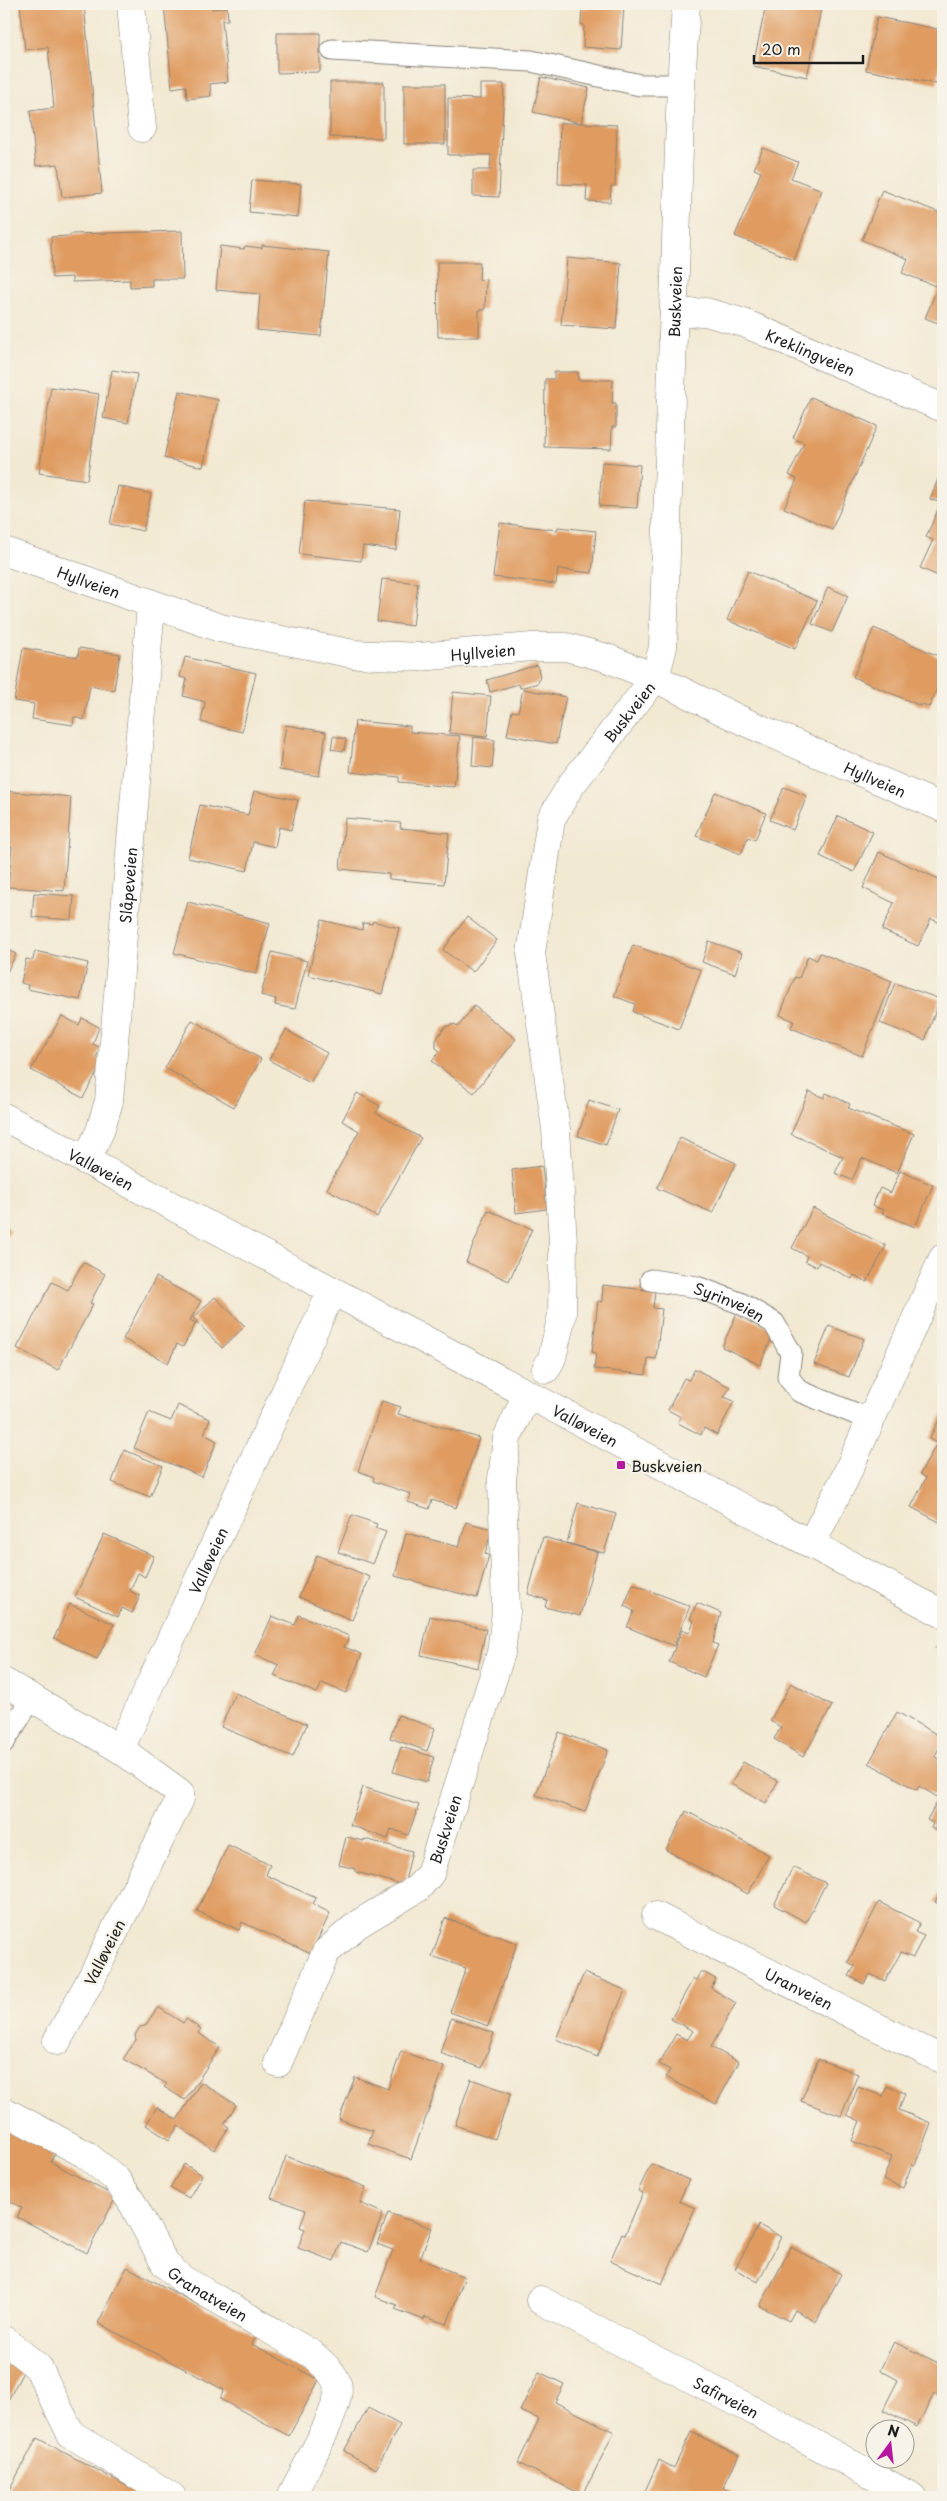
<svg xmlns="http://www.w3.org/2000/svg" width="947" height="2501" font-family="'Playpen Sans',sans-serif">
	<rect width="100%" height="100%" fill="#f7f3e8"/>
	<filter id="ink" filterUnits="userSpaceOnUse"><feTurbulence type="fractalNoise" baseFrequency=".02" numOctaves="2"/><feDisplacementMap in="SourceGraphic" scale="10" xChannelSelector="R" yChannelSelector="G"/><feConvolveMatrix kernelMatrix="1 2 1 2 8 2 1 2 1" color-interpolation-filters="sRGB"/></filter>
	<filter id="wash" filterUnits="userSpaceOnUse"><feTurbulence type="fractalNoise" baseFrequency=".0096" numOctaves="4" result="noise"/><feDisplacementMap in="SourceGraphic" scale="20" xChannelSelector="R" yChannelSelector="G"/><feGaussianBlur stdDeviation="1.12" result="paint"/><feColorMatrix in="noise" values="0 0 0 0 0 0 0 0 0 0 0 0 0 0 0 0 0 1.4 0 .05"/><feComposite in="paint" operator="in"/></filter>
	<g filter="url(#wash)">
		<rect width="100%" height="100%" fill="#f2e9d3"/>
		<g id="blocks">
			<!-- building -->
			<g fill="#df9b61">
				<path d="M20,4h64l18,189 -40,4 -4,-33 -22,2 -6,-55 24,-3 -6,-61 -23,3z"/>
				<path d="M164,4h47l1,5 15,-2 1,13h-6l6,62 -18,2 1,12 -24,3 -1,-13 -14,2z"/>
				<path d="M586,4h38l-3,46 -38,-3 1,-22 -3,-1 1,-16h3z"/>
				<path d="M766,4h56l-15,73 -54,-11z"/>
				<path d="M877,17l66,13v22l-6,32 -71,-14z"/>
				<path d="M277,33h43v39l-43,1z"/>
				<path d="M541,77l48,11 -8,35 36,2 -2,61h-4l-1,16 -24,-1 1,-16 -29,-1 2,-61h21l-48,-11z"/>
				<path d="M330,82h54v56l-54,-1z"/>
				<rect x="404" y="84" width="41" height="60"/>
				<path d="M480,84h24l-5,113 -26,-1v-26h17l1,-15h-43v-57l32,1z"/>
				<path d="M763,148l35,14 -7,16 31,12 -28,70 -59,-24 26,-64 -7,-3z"/>
				<path d="M252,180l49,4 -3,33 -49,-5z"/>
				<path d="M882,190l61,24v111l-18,-7 13,-31 -36,-14 6,-14 -46,-19z"/>
				<path d="M182,231l1,48h-31v7l-22,1v-7l-58,2v-5l-20,1 -1,-41 19,-1v-2z"/>
				<path d="M262,245l67,7 -8,84 -64,-6 3,-36 -44,-4 4,-44 24,3 1,-3 17,2z"/>
				<path d="M567,258l54,5 -5,66 -55,-4z"/>
				<path d="M437,262h43l-1,18 7,-1 -1,31h-6v27h-41z"/>
				<path d="M112,370l25,4 -9,49 -25,-5z"/>
				<path d="M554,372h24v8h35l-1,23h4v24h-4l-1,22 -67,-2 1,-68h9z"/>
				<path d="M51,387l48,7 -12,86 -48,-7z"/>
				<path d="M179,391l39,9 -15,67 -39,-9z"/>
				<path d="M811,397l66,29 -45,103 -48,-21 13,-29 -8,-4 15,-32 -11,-5z"/>
				<path d="M602,462l38,3 -3,43 -38,-2z"/>
				<path d="M939,477l4,1v100l-23,-10 13,-28 -7,-3 15,-34 -11,-4z"/>
				<path d="M118,486l33,8 -8,37 -33,-7z"/>
				<path d="M305,501l95,8 -4,41 -33,-4 -2,15 -62,-7z"/>
				<path d="M500,523l57,7 1,-3 38,4 -4,42 -34,-4 -2,15 -63,-7z"/>
				<path d="M748,571l69,30 -22,48 -68,-29z"/>
				<path d="M382,579l36,4 -5,43 -36,-5z"/>
				<path d="M828,587l20,9 -16,36 -20,-8z"/>
				<path d="M874,628l69,30v23l-2,-1 -12,27 -6,-3 -2,2 -68,-29z"/>
				<path d="M23,648l55,9 1,-9 41,6 -6,36 -24,-4 -6,34 -10,-3 -1,8 -41,-6 2,-15 -20,-3z"/>
				<path d="M185,657l71,16 -14,59 -41,-10 4,-20 -22,-6 4,-17 -7,-2z"/>
				<path d="M537,665l3,11 -2,7 -18,5 -1,-4 -29,8 -3,-12z"/>
				<path d="M523,689l43,8 -10,47 -49,-9 5,-24 6,1z"/>
				<path d="M453,692l38,4 -4,41 -38,-4z"/>
				<path d="M355,721l55,5v6l50,4 -6,51 -55,-5v-5l-49,-5z"/>
				<path d="M286,725l40,7 -7,44 -40,-6z"/>
				<path d="M333,736l13,3 -2,12 -13,-2z"/>
				<path d="M474,737l21,3 -3,28 -20,-2z"/>
				<path d="M784,787l23,9 -14,34 -23,-10z"/>
				<path d="M4,791l67,6 -7,94 -56,-4 4,-40 -8,-1z"/>
				<path d="M254,791l44,9 -7,30 -12,-3 -4,20 -22,-5 -6,29 -59,-13 12,-53 48,10z"/>
				<path d="M715,792l51,21 -11,27 -7,-3 -7,17 -45,-18z"/>
				<path d="M838,816l35,16 -19,40 -34,-16z"/>
				<path d="M345,818l56,5 -1,5 49,5 -5,51 -55,-5v-5l-49,-5z"/>
				<path d="M879,852l64,29v43l-12,-5 -13,27 -36,-16 12,-27 -31,-15z"/>
				<path d="M34,893l40,3 -2,24 -40,-3z"/>
				<path d="M188,902l82,21 -14,51 -82,-21z"/>
				<path d="M467,917l30,23 -24,32 -30,-22z"/>
				<path d="M322,920l40,10 1,-7 9,1 1,-3 26,7 -17,66 -74,-19z"/>
				<path d="M709,941l33,12 -7,21 -33,-12z"/>
				<path d="M633,945l68,25 -22,59 -46,-17 2,-8 -21,-8z"/>
				<path d="M4,948l12,6 -12,24z"/>
				<path d="M35,951l53,12 -8,37 -53,-11 1,-4 -7,-2 5,-24 7,1z"/>
				<path d="M272,952l35,9 -12,48 -20,-4 1,-6 -15,-4z"/>
				<path d="M820,953l72,28 -30,75 -71,-28 3,-7 -14,-6 15,-38 4,1 9,-22 9,4z"/>
				<path d="M895,983l45,16 -15,41 -45,-17z"/>
				<path d="M474,1006l42,33 -42,54 -42,-32 8,-10 -4,-3v-8l9,-13 10,-3 3,3z"/>
				<path d="M62,1016l17,9 3,-7 17,9 -6,17 8,4 -5,9 7,4 -20,37 -52,-28z"/>
				<path d="M192,1020l69,39 -27,48 -69,-39z"/>
				<path d="M286,1030l41,23 -17,30 -41,-23z"/>
				<path d="M809,1091l15,7 2,-5 24,11 -2,4 66,26 -17,39 -35,-15 -10,22 -17,-7 8,-16 -52,-23z"/>
				<path d="M357,1093l23,13 -4,7 45,25 -44,79 -50,-28 32,-58 -17,-10z"/>
				<path d="M589,1100l29,10 -12,35 -28,-9z"/>
				<path d="M680,1138l56,25 -23,50 -56,-25z"/>
				<path d="M542,1166l5,43 -31,4 -4,-43z"/>
				<path d="M900,1171l33,14 -18,42 -33,-14 2,-3 -12,-4 8,-18 11,5z"/>
				<path d="M813,1208l73,38 -19,36 -13,-7 -2,4 -33,-17 -2,5 -12,-6 2,-5 -15,-8z"/>
				<path d="M488,1210l44,19 -23,52 -43,-19z"/>
				<path d="M4,1226l7,4 -7,12z"/>
				<path d="M83,1262l22,12 -15,29 3,1 -35,66 -41,-22 35,-66 16,8z"/>
				<path d="M156,1277l45,24 -11,19 6,3 -13,24 -6,-3 -9,19 -45,-24z"/>
				<path d="M603,1285l52,6 -2,17 9,1 -6,50 -8,-1 -2,17 -52,-6 2,-16 -4,-1 6,-51 4,1z"/>
				<path d="M215,1297l30,29 -23,22 -29,-30z"/>
				<path d="M737,1313l38,17 -15,35 -38,-18z"/>
				<path d="M829,1326l35,13 -15,38 -35,-13z"/>
				<path d="M695,1369l35,18 -6,10 10,4 -17,34 -13,-7 -3,7 -23,-12 3,-6 -13,-7 16,-32 5,2z"/>
				<path d="M382,1401l19,6 -3,7 81,24 -23,70 -24,-8 -3,9 -21,-7 3,-8 -38,-13 1,-4 -16,-6z"/>
				<path d="M178,1405l32,14 -6,15 13,7 -15,36 -68,-29 15,-36 22,9z"/>
				<path d="M943,1413v111l-32,-17 15,-29 -6,-4 17,-31 -8,-4z"/>
				<path d="M124,1450l39,16 -13,31 -38,-15z"/>
				<path d="M578,1503l38,11 -12,39 -37,-10z"/>
				<path d="M352,1515l25,9 -2,4 11,4 -13,32 -35,-12z"/>
				<path d="M466,1522l26,7 -7,25 4,1 -12,43 -82,-22 11,-43 53,14z"/>
				<path d="M104,1534l50,22 -9,21 -7,-4 -8,18 10,5 -8,17 -10,-5 -4,9 -43,-20z"/>
				<path d="M543,1537l54,15 -17,64 -35,-9 2,-7 -19,-6z"/>
				<path d="M317,1555l53,22 -18,43 -53,-23z"/>
				<path d="M633,1584l57,22 -16,40 -47,-19 7,-16 -10,-5z"/>
				<path d="M697,1603l24,10 -8,30 5,2 -14,32 -35,-15 13,-32 7,3 5,-12 -4,-2z"/>
				<path d="M70,1604l44,20 -17,35 -43,-21z"/>
				<path d="M299,1615l50,21 -5,11 18,7 -16,39 -24,-10 -5,10 -43,-17 5,-11 -24,-10 17,-39 23,9z"/>
				<path d="M430,1616l56,13 -8,39 -57,-13z"/>
				<path d="M791,1683l41,23 -29,51 -29,-18 7,-12 -11,-6z"/>
				<path d="M235,1693l72,31 -14,33 -72,-30z"/>
				<path d="M897,1712l46,26 -8,19 8,4v68l-2,-1 -2,4 -8,-4 2,-5 -6,-3 12,-22 -20,-12 -2,4 -48,-27z"/>
				<path d="M398,1715l37,13 -8,23 -37,-13z"/>
				<path d="M559,1732l49,18 -23,62 -49,-17z"/>
				<path d="M401,1747l33,10 -7,25 -34,-10z"/>
				<path d="M743,1762l35,19 -12,22 -35,-19z"/>
				<path d="M363,1787l56,18 -11,30 -17,-6 -3,10 -38,-14z"/>
				<path d="M686,1811l83,44 -21,39 -82,-44z"/>
				<path d="M346,1837l18,4v-2l48,12 -8,34 -48,-13v-3l-17,-4z"/>
				<path d="M228,1845l42,20 -4,10 50,23 -3,6 17,9 -19,41 -69,-32 -3,8 -42,-19z"/>
				<path d="M793,1867l33,16 -20,39 -32,-17z"/>
				<path d="M943,1885v21l-8,-4z"/>
				<path d="M879,1902l41,21 -5,9 9,4 -11,21 -12,-5 -16,29 -15,-7 -6,10 -15,-8 6,-10 -7,-4z"/>
				<path d="M445,1918l72,25 -29,83 -38,-14 16,-44 -34,-12z"/>
				<path d="M701,1971l15,8 -5,9 25,15 -25,44 28,15 -23,42 -50,-27 4,-7 -11,-6 17,-30 11,6 6,-9 -22,-12 22,-40 3,1z"/>
				<path d="M584,1973l41,17 -28,67 -41,-18z"/>
				<path d="M158,2007l25,16 3,-4 15,10 -3,4 22,14 -35,53 -21,-13 3,-3 -44,-25 13,-19 -1,-5 5,-8 5,-1z"/>
				<path d="M451,2018l43,15 -12,35 -42,-15z"/>
				<path d="M401,2051l43,16 -33,92 -43,-15 5,-13 -34,-12 16,-42 33,12z"/>
				<path d="M818,2059l40,15 -17,42 -40,-15z"/>
				<path d="M471,2079l40,14 -16,46 -40,-14z"/>
				<path d="M201,2082l35,23 -12,19 5,3 -15,23 -36,-24 -9,14 -23,-15 11,-18 20,13z"/>
				<path d="M887,2086l18,7 -6,17 32,13 -16,42 -3,-1 -9,24 -20,-8 9,-24 -40,-15 8,-20 -13,-6 11,-28 25,9z"/>
				<path d="M4,2126l51,27 -4,9 65,35 -29,56 -70,-36 5,-9 -18,-10z"/>
				<path d="M286,2156l80,31 -6,16 23,10 -15,39 -27,-10 -7,19 -36,-13 7,-19 -5,-2 6,-17 -35,-12z"/>
				<path d="M184,2164l18,11 -13,23 -19,-10z"/>
				<path d="M651,2164l38,16 -10,21 16,7 -33,76 -52,-23 12,-28 3,2 18,-42 -5,-2z"/>
				<path d="M388,2213l44,15 -12,31 45,18 -18,47 -22,-7 -1,3 -29,-11 2,-4 -22,-8 18,-47 -16,-6z"/>
				<path d="M759,2225l22,12 -23,45 -23,-13z"/>
				<path d="M791,2247l50,27 -25,48 -21,-12 -6,11 -29,-15z"/>
				<path d="M127,2267l130,69 -5,8 67,36 -30,56 -69,-37 4,-9 -126,-67z"/>
				<path d="M894,2342l49,23v34l-9,-5 -17,33 -34,-17 15,-30 -18,-10z"/>
				<path d="M4,2357l21,11 -21,40z"/>
				<path d="M539,2372l25,12 -9,18 59,30 -31,63 -65,-32 21,-44 -19,-8z"/>
				<path d="M368,2408l32,17 -24,44 -32,-18z"/>
				<path d="M691,2432l48,23 -16,33 19,9h-64l-12,-5 -2,5h-5l-14,-6 14,-31 15,8z"/>
				<path d="M37,2438l111,59h-135l-6,-3z"/>
			</g>
		</g>
	</g>
	<g filter="url(#ink)">
		<use href="#blocks" fill-opacity="0" stroke="#878278" stroke-width="1"/>
		<g fill="none" stroke-linecap="round" stroke-linejoin="round">
			<!-- lane casing -->
			<g stroke="#878278" stroke-width="23">
				<g id="lane">
					<path d="M332,50l199,11 109,24h41"/>
					<path id="s1" d="M651,1280l46,7 43,16 34,20 17,30 -3,24 11,14 72,29"/>
					<path d="M4,1742l27,-43"/>
				</g>
			</g>
			<!-- street casing -->
			<g stroke="#878278" stroke-width="29">
				<g id="street">
					<path d="M131,4l11,124"/>
					<path id="s2" d="M674,314l32,-2 38,11 199,85"/>
					<path id="s3" d="M4,551l216,77 134,26 65,3 113,-10h34l41,11 48,20 90,44 198,86"/>
					<path id="s4" d="M86,1161l14,-30 9,-30 42,-496"/>
					<path id="s5" d="M546,1369l6,-11 10,-43 1,-73 -7,-113 -25,-176 20,-134 20,-34 84,-107 8,-31 18,-562 5,-81"/>
					<path d="M811,1544l33,-64 99,-222"/>
					<path d="M4,1682l116,67 60,44v6l-89,180 -34,62"/>
					<path id="s6" d="M120,1749l212,-458"/>
					<path id="s7" d="M656,1916l287,144"/>
					<path id="s8" d="M278,2063l48,-111 32,-28 60,-36 12,-14 71,-221 5,-41 -4,-133 5,-41 20,-44"/>
					<path id="s9" d="M4,2111l81,43 31,25 17,25 32,60 17,15 130,75c9,9 20,16 25,29 8,20 -36,92 -46,114"/>
					<path id="s10" d="M540,2300l216,112 156,85"/>
					<path d="M4,2340l34,27 33,67 101,63"/>
				</g>
			</g>
			<!-- secondary casing -->
			<g stroke="#878278" stroke-width="29">
				<g id="secondary">
					<path id="s11" d="M4,1117l939,497"/>
				</g>
			</g>
			<!-- path -->
			<path stroke="#878278" stroke-width="3" stroke-dasharray="1 4" stroke-linecap="butt" d="M935,1647l8,5"/>
			<!-- lane -->
			<use href="#lane" stroke="#fff" stroke-width="21"/>
			<!-- street -->
			<use href="#street" stroke="#fff" stroke-width="28"/>
			<!-- secondary -->
			<use href="#secondary" stroke="#fff" stroke-width="28"/>
		</g>
	</g>
	<!-- markers -->
	<rect fill="#b5179e" stroke="#f7f3e8" stroke-width="2" x="616" y="1460" width="10" height="10" rx="2.5"/>
	<g text-anchor="middle" dominant-baseline="central" stroke-width="4.5" stroke-linejoin="round" paint-order="stroke">
		<!-- street labels -->
		<g font-size="15" fill="#1c1c1c" stroke="#f7f3e8">
			<text stroke="none"><textPath href="#s5" startOffset="1109">Buskveien</textPath></text>
			<text stroke="none"><textPath href="#s2" startOffset="144">Kreklingveien</textPath></text>
			<text stroke="none"><textPath href="#s3" startOffset="90">Hyllveien</textPath></text>
			<text stroke="none"><textPath href="#s3" startOffset="495">Hyllveien</textPath></text>
			<text stroke="none"><textPath href="#s5" startOffset="689">Buskveien</textPath></text>
			<text stroke="none"><textPath href="#s3" startOffset="915">Hyllveien</textPath></text>
			<text stroke="none"><textPath href="#s4" startOffset="281">Slåpeveien</textPath></text>
			<text stroke="none"><textPath href="#s11" startOffset="110">Valløveien</textPath></text>
			<text stroke="none"><textPath href="#s1" startOffset="82">Syrinveien</textPath></text>
			<text stroke="none"><textPath href="#s11" startOffset="658">Valløveien</textPath></text>
			<text stroke="none"><textPath href="#s6" startOffset="208">Valløveien</textPath></text>
			<text stroke="none"><textPath href="#s8" startOffset="299">Buskveien</textPath></text>
			<text transform="translate(104 1952) rotate(-63)">Valløveien</text>
			<text stroke="none"><textPath href="#s7" startOffset="160">Uranveien</textPath></text>
			<text stroke="none"><textPath href="#s9" startOffset="282">Granatveien</textPath></text>
			<text stroke="none"><textPath href="#s10" startOffset="210">Safirveien</textPath></text>
		</g>
		<!-- poi labels -->
		<g font-size="15" fill="#1c1c1c" stroke="#f7f3e8" text-anchor="start">
			<text x="631" y="1465">Buskveien</text>
		</g>
	</g>
	<!-- margin -->
	<rect width="947" height="2501" fill="none" stroke="#f7f3e8" stroke-width="20"/>
	<!-- north arrow -->
	<g transform="translate(890 2444) rotate(15)"><circle r="24" fill="#f7f3e8" stroke="#9f9d96"/>
	<path d="M0-4L9 19L0 12L-9 19Z" fill="#b5179e"/>
	<text y="-8" font-size="14" font-weight="bold" text-anchor="middle" fill="#1c1c1c">N</text>
	</g>
	<!-- scale -->
	<path d="M754 55v8h109v-8" fill="none" stroke="#1c1c1c" stroke-width="2.5"/>
	<text x="762" y="55" font-size="15" fill="#1c1c1c" stroke="#f7f3e8" stroke-width="4" paint-order="stroke">20 m</text>
</svg>
